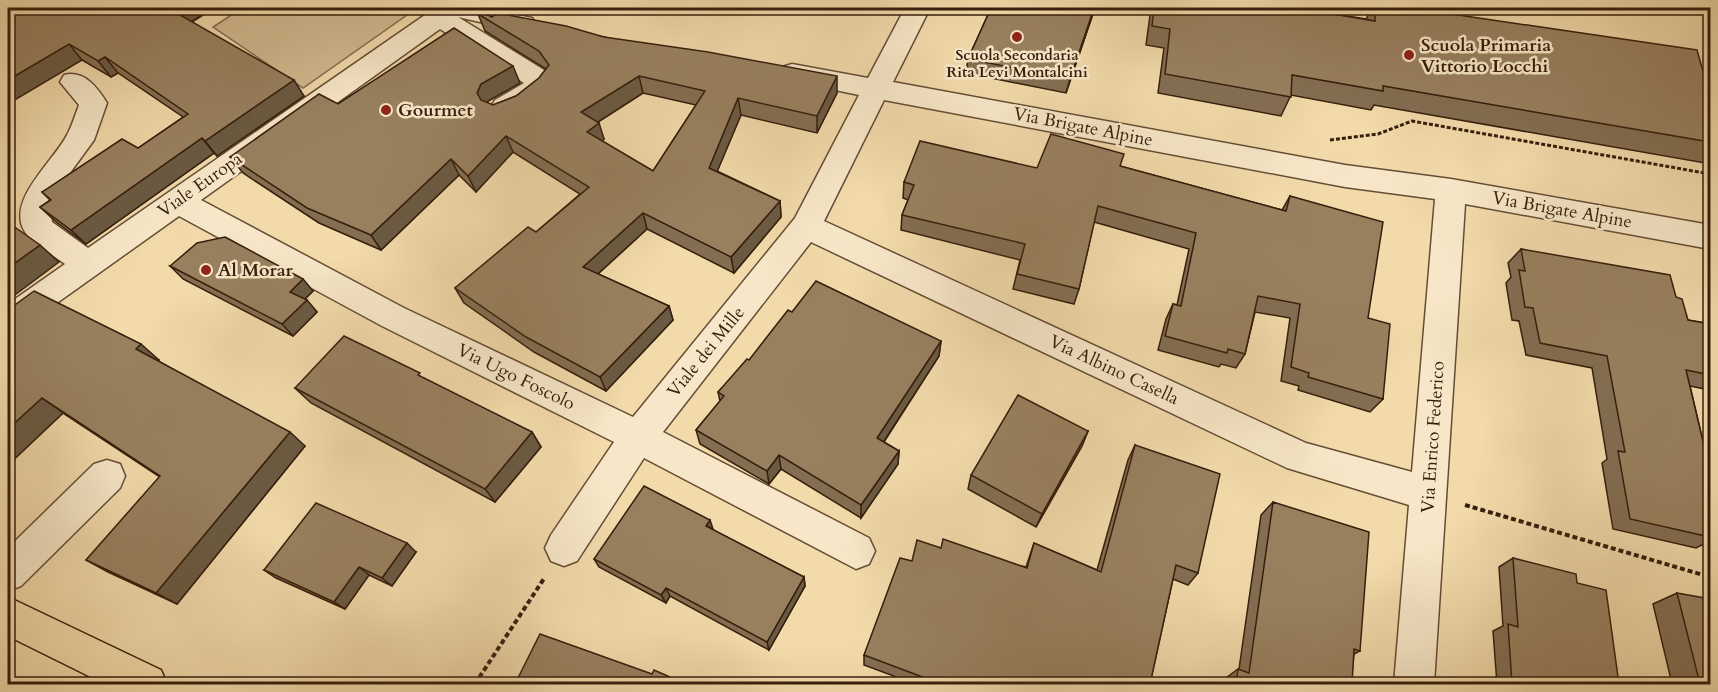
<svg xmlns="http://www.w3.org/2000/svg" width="1718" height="692" font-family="Cardo,serif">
	<rect width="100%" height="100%" fill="#f2daab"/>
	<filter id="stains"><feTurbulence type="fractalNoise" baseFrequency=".00333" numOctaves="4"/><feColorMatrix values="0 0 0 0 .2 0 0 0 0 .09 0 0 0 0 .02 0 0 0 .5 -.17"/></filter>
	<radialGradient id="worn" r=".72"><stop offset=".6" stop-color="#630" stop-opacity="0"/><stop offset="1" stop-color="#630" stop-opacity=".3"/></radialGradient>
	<!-- green -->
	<path fill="#d2ba90" stroke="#846c4e" stroke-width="1.5" d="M242,8h175l-114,80 -90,-61z"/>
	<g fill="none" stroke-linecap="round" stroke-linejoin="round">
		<!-- minor casing -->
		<g stroke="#654d34" stroke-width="3">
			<g id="minor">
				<path d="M435,8h47l50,10 4,6 -4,6 -9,2 -65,-15 86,53 9,13c-11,18 -37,37 -58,31l-4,-7 4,-7 29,-17 -84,-54 -239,171 203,108 229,109 162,-199 64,-123 -77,-16 -3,-6 3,-6 10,-3 76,14 37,-70h25l-37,74 452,83 106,14 259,46v24l-245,-45 -31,480h-40l15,-179 -122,-37 -476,-226 -148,190 206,106 6,13 -6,13 -13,5 -212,-111 -67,103 -13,5 -13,-5 -6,-13 6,-13 63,-93 -232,-116 -203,-110 -160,114 -11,4v-30l57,-40c-12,-9 -32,-19 -40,-32 -20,-31 29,-71 42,-97 5,-9 8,-20 12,-30l-19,-23 4,-7c20,-5 33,12 43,28l-13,37 -27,37 -17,30 2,15 36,26zM884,100l461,87 90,12 -23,273 -106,-29 -482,-222z"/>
				<path d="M107,460l13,4 5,12 -5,12 -99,98 -13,5v-43l86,-84z"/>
			</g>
		</g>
		<!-- major casing -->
		<g stroke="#361e0c" stroke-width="3">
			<path id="major" d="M8,597l153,73 6,14h-62l-97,-48z"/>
		</g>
		<!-- path-far1 -->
		<path stroke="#361e0c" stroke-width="3" stroke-dasharray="4 2" stroke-linecap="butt" d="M1330,140l48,-6 34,-13 298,53"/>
		<!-- path -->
		<g stroke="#361e0c" stroke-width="4" stroke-dasharray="5 3" stroke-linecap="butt">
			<path d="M1465,505l245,72"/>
			<path d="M475,684l70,-107"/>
		</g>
		<!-- minor -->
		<use href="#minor" fill="#f7e7c8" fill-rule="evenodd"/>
		<!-- major -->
		<use href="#major" fill="#f2daab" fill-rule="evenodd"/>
	</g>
	<!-- wall -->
	<g fill="#836e52" stroke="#361e0c" stroke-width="1.5" fill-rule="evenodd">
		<path d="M8,8h206l-22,14 112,74 -87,60 -3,-3 -128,91 -30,-22 -16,-15 10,-7 -8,-8 96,-44 45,-31 -65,-44 -7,4 -29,-17z"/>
		<path d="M991,8h104l-29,85 -100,-20 2,-14z"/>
		<path d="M1151,8h146l69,11 6,-11h39l299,88v62l-5,5 -331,-58 -3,5 -80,-15 -10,21 -123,-23 6,-45 -18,-3z"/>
		<path d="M478,14l126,23 233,56 -20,40 -76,-18 -24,56 63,30 1,16 -47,56 -87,-44 -49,45 71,32 4,14 -67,71 -72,-39 -70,-49 -9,-15 81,-56 44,-38 -67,-42 -37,40 -17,-17 -78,75 -62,-27 -76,-50 -13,-16 108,-53 182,-21 -32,18 -1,2 6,2 23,-9 23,-18 7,-9 -61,-38zM643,93l53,12 -43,66 -51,-30 2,-2 -6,-17z"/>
		<path d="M1120,166l162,44 8,-14 78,122 15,81 -13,13 -72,-22 1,-4 -18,-5 9,-63 -35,-6 -10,42 -9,14 -15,-4 -2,3 -61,-17 8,-31 7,-15 4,1 12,-56 -95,-27 -15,67 -5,15 -61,-15 7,-29 -119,-30 1,-15 6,-15 -5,-2 1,-16 133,-14z"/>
		<path d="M1521,249l155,48 12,23 22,4v66l-20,-4 20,85v25l-3,2 3,14v29l-14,7 -83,-19 -11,-66 5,-4 -15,-91 -66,-13 -7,-34 -7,-1 -6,-37 5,-6 -3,-14z"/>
		<path d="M170,266l143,25 -8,8 12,13 -24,24 -110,-57z"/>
		<path d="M8,310l151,50 -1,1 147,85 -128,158 -69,-32 -22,-12 74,-83 -97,-64 -55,52z"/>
		<path d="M941,341l-2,15 -55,86 15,9 -1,13 -37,54 -80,-49 -12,15 -69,-40 -4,-14 24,-29 -2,-9 31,-32z"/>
		<path d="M423,378l109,54 9,15 -46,55 -184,-99 -16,-15z"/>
		<path d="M1088,431l-6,15 -46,81 -68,-38 3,-14z"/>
		<path d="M1135,445l63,128 -10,12 -15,-6 -23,105h-235l-51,-19v-10l48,-94 29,-13 85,19 8,-24 63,27 31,-110z"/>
		<path d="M1273,502l87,149 -6,3 -3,30h-126l1,-6 12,-9h1l22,-154z"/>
		<path d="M713,530l91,47 1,9 -36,64 -99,-54 -4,7 -67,-36 -5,-8z"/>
		<path d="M416,552l-24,34 -23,-11 -24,34 -69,-31 -12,-8z"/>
		<path d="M1513,558l64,25 42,101h-122l-4,-53 10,-5 -4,-59z"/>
		<path d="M1677,593l33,91h-38l-19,-80z"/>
	</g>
	<!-- shaded-wall -->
	<g fill="#6a5a42" stroke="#361e0c" stroke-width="1.5">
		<path d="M178,8h36l-30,18 -11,-15z"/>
		<path d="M1094,8h1l-29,85 4,-14z"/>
		<path d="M69,44l13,16 -74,44v-24z"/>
		<path d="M105,57l13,16 -7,4 -13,-16z"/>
		<path d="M513,66l7,17 -32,18 -4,9 -7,-17 4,-9z"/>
		<path d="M639,76l4,17 -56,36 -6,-17z"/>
		<path d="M837,76v17l-20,40v-17z"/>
		<path d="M294,80l10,16 -87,60 -12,-15z"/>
		<path d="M738,98l3,17 -29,69 -3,-16z"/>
		<path d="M599,123l5,16 -11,10 -6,-17z"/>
		<path d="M506,136l7,16 -37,40 -8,-16z"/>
		<path d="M202,138l12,15 -128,91 -15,-14z"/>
		<path d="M451,159l8,16 -78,75 -10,-15z"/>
		<path d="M780,201l1,16 -47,56 -3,-16z"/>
		<path d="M643,213l4,16 -58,53 -6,-15z"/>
		<path d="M40,245l19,17 -51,38v-32z"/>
		<path d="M303,279l10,12 -13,13 -10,-12z"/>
		<path d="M307,300l10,12 -24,24 -11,-12z"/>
		<path d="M669,306l4,14 -67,71 -6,-14z"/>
		<path d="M941,341l-2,15 -62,96v-14z"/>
		<path d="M141,344l18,16 -5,5 -18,-16z"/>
		<path d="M42,398l21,15 -55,52v-36z"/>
		<path d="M1088,431l-6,15 -46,81 6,-13z"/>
		<path d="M290,432l15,14 -128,158 -21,-11z"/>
		<path d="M532,432l9,15 -46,55 -10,-13z"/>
		<path d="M899,451l-1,13 -37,54v-13z"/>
		<path d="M779,455l2,14 -12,15 -2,-13z"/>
		<path d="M710,520l3,9 -7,-3z"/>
		<path d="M407,543l9,9 -24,34 -10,-8z"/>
		<path d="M359,567l10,8 -24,34 -11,-7z"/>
		<path d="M804,577l1,9 -36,64 -2,-8z"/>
		<path d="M666,588l4,8 -4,7 -5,-8z"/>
	</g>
	<!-- building -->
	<g fill="#98805f" stroke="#361e0c" stroke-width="1.5" fill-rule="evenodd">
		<path d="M8,8h170l-5,3 121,69 -89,61 -3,-3 -131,92 -31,-23 11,-7 -9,-8 80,-53 16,9 50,-34 -83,-57 -7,4 -29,-17 -61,36z"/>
		<path d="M991,8h103l-24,71 -102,-20z"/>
		<path d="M1154,8h143l78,13v-13h36l286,42 13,46v46l-327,-56v5l-91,-16 -1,22 -126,-23 5,-45 -18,-3z"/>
		<path d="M482,12l10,5 5,-4 69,13 38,11 104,15 129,24 -20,40 -79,-18 -29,70 71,33 -49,56 -88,-44 -60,54 86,39 -69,71 -74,-40 -71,-49 73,-61 8,5 53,-45 -83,-51 -38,40 -17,-17 -80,76 -64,-27 -77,-51 89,-63 19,10 116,-76 59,38 -32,18 -4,9 4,7 12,5 23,-9 23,-18 10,-13 -10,-14 -61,-37zM639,76l66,15 -52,80 -66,-39 12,-9 -18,-11z"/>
		<path d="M1051,134l73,20 -4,12 166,45 4,-15 93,26 -15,96 22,6 -7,75 -75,-22 1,-4 -18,-6 9,-63 -42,-8 -13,58 -17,-5 -1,4 -62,-17 8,-32 8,2 15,-73 -98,-27 -19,83 -62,-15 8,-30 -123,-29 12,-30 -10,-3 16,-41 117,27z"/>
		<path d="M9,223l31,22 -32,23v-44z"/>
		<path d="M225,237l78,42 -13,13 17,8 -25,24 -112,-58 27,-23z"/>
		<path d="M1521,249l149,26 6,22 6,2 6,21 22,4v51l-24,-5 24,101v21h-4l4,20v25l-80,-18 -12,-68 7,1 -18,-96 -67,-13 -7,-35 -8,-1 -6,-37 6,1z"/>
		<path d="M816,281l125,60 -64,97 22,13 -38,54 -82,-50 -12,16 -71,-41 28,-34 -6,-4 29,-33 2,1 39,-50 4,2z"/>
		<path d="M34,291l107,53 -5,5 154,83 -134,161 -70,-33 74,-84 -118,-78 -34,31v-119z"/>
		<path d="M344,336l76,37 -2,2 114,57 -47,57 -190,-101z"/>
		<path d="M1018,395l70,36 -46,83 -71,-39z"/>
		<path d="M1135,445l85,29 -22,99 -22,-8 -26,119h-209l-77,-29 36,-97 12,3 5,-21 24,8 2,-9 84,29 7,-25 67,29z"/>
		<path d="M644,486l66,34 -4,6 98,51 -37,65 -101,-54 -5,7 -67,-36z"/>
		<path d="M1273,502l96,30 -9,119 -6,-2 -2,35h-116l2,-15 11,4z"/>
		<path d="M316,503l91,40 -25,35 -23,-11 -25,35 -70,-32z"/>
		<path d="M1513,558l63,16 1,9 29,7 13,94h-107l-4,-60 10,3z"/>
		<path d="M1677,593l33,6v85h-10z"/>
		<path d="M540,634l112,40 2,-4 32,14h-171z"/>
	</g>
	<!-- markers -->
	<g fill="#8f2418" stroke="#f7e7c8" stroke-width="2">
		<circle cx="1017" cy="37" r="6"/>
		<circle cx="1409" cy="55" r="6"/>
		<circle cx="386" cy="110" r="6"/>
		<circle cx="206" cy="270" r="6"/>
	</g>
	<g text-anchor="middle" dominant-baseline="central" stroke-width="5" stroke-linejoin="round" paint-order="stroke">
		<!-- far-poi labels -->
		<g font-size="15" font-weight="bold" fill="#361e0c" stroke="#f7e7c8">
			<text x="1017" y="55">Scuola Secondaria<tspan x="1017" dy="17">Rita Levi Montalcini</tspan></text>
		</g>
		<!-- poi labels -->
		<g font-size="18" font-weight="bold" fill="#361e0c" stroke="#f7e7c8" text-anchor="start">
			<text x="1421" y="45">Scuola Primaria<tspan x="1421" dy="21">Vittorio Locchi</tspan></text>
			<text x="398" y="110">Gourmet</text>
			<text x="218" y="270">Al Morar</text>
		</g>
		<!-- street labels -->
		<g font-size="18" fill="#361e0c" stroke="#f7e7c8">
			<text transform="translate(1083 127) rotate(11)">Via Brigate Alpine</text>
			<text transform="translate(200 185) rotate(-35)">Viale Europa</text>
			<text transform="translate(1562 210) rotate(10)">Via Brigate Alpine</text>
			<text transform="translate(706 352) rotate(-51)">Viale dei Mille</text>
			<text transform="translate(1114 370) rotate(25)">Via Albino Casella</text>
			<text transform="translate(516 377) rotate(26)">Via Ugo Foscolo</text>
			<text transform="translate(1433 437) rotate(-86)">Via Enrico Federico</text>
		</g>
	</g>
	<!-- margin -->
	<rect width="1718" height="692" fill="none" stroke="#f2daab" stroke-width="30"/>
	<rect x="9" y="9" width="1700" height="674" fill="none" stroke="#361e0c" stroke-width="3"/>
	<rect x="15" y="15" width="1688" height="662" fill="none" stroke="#361e0c" stroke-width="1.5"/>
	<rect width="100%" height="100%" filter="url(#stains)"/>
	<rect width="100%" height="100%" fill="url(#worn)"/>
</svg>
